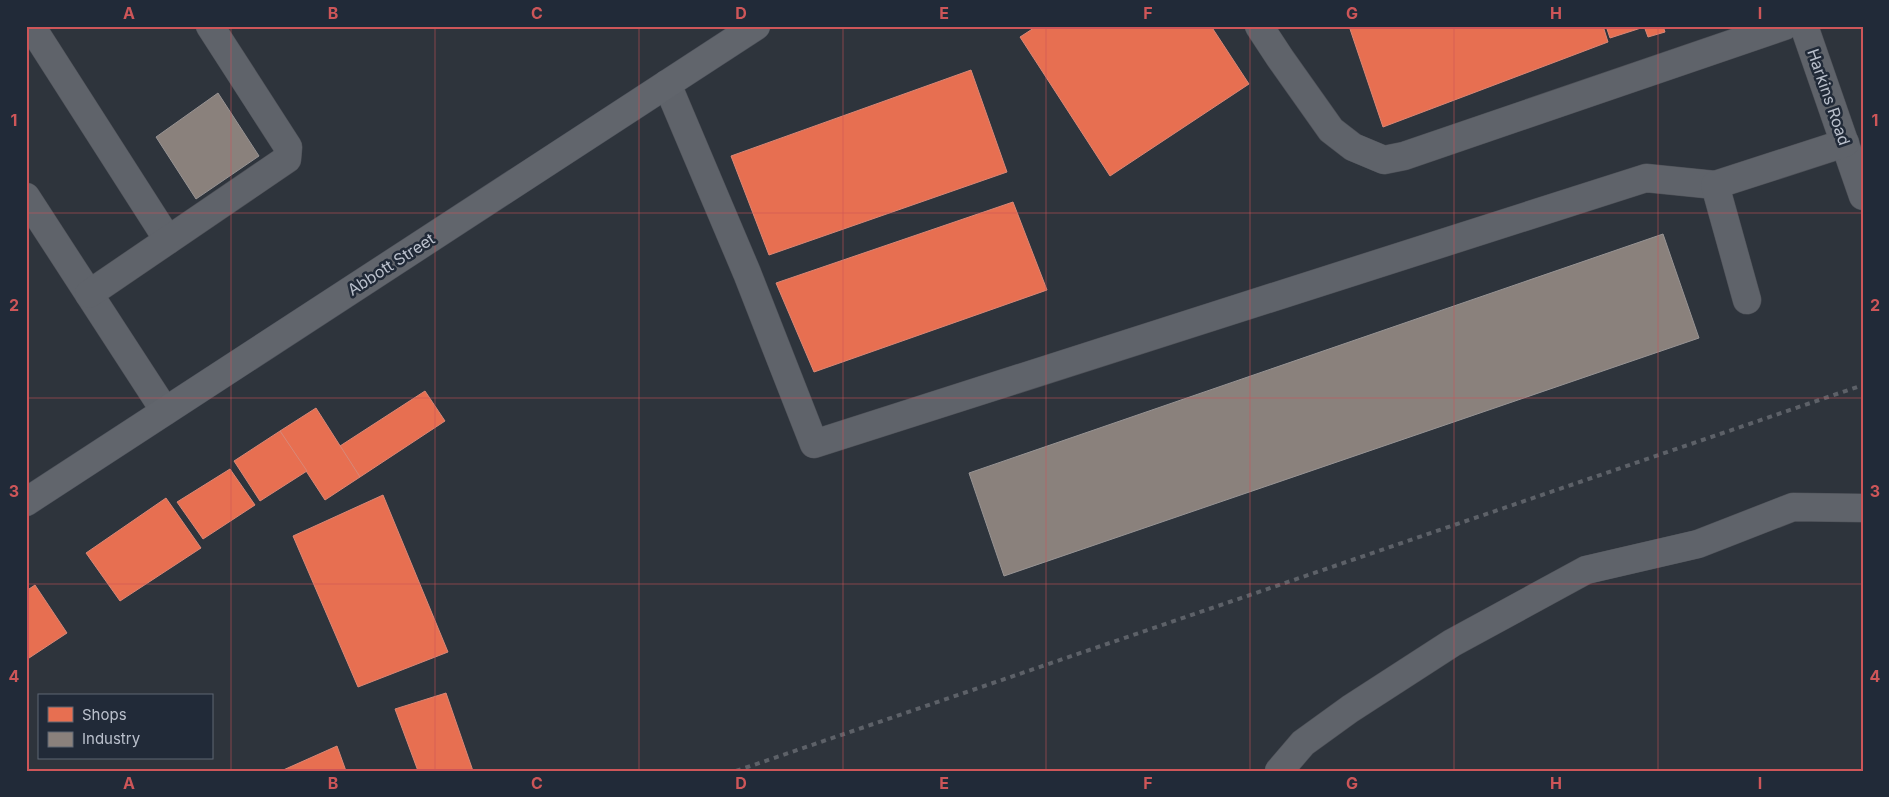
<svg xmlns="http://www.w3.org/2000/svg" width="1889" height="797" font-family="Inter,sans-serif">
	<rect width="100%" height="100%" fill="#2e343c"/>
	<!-- shops -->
	<g fill="#e76f51" stroke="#da8776">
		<path d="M1037,26h174l38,58 -139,92 -90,-139z"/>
		<path d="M1349,26h254l5,16 -225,85z"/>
		<path d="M1606,26h34l1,2 -31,10z"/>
		<path d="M1644,26h19l2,6 -17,5z"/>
		<path d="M971,70l36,102 -238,83 -38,-99z"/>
		<path d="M1013,202l34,88 -233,82 -38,-89z"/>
		<path d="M425,391l20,30 -85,56 -20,-31z"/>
		<path d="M316,408l44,69 -35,23 -45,-69z"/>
		<path d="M280,431l27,40 -47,30 -26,-40z"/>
		<path d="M230,469l25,36 -52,34 -26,-37z"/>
		<path d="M383,495l65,157 -90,35 -65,-151z"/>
		<path d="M166,498l35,50 -81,53 -34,-48z"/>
		<path d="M35,585l32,48 -41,27v-69z"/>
		<path d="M446,693l27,78h-55l-23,-62z"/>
		<path d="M337,746l9,25h-65z"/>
	</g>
	<!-- industry -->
	<g fill="#8a817c" stroke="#989494">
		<path d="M218,93l41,63 -63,43 -40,-62z"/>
		<path d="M1663,234l36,104 -695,238 -35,-103z"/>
	</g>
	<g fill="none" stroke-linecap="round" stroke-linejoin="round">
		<!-- minor casing -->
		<g stroke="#4d5057" stroke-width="29">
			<g id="minor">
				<path d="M31,26l137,214"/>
				<path d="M1259,26l21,32 51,72 22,17 31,13 20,-4 380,-130"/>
				<path d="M1804,26l59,170"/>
				<path d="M667,84l80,189 67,171 832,-266 69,7"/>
				<path d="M26,197l139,214"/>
				<path d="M89,294l198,-135 1,-12 -78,-121"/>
				<path d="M1747,300l-32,-115 130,-42"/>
				<path d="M1279,771l24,-28 47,-34 102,-66 134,-73 112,-26 95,-37 70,1"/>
			</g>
		</g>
		<!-- major casing -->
		<g stroke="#4c5059" stroke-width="29">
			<path id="major" d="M26,502l730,-476"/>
		</g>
		<!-- minor -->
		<use href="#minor" stroke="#5f636a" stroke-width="28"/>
		<!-- major -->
		<use href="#major" stroke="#61656c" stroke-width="28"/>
		<!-- rail -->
		<path stroke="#5d6168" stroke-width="4" stroke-dasharray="5 5" stroke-linecap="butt" d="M736,771l1127,-386"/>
	</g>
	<!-- grid -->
	<path fill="none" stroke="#ce5659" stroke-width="1" stroke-opacity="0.55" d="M231,26v745M435,26v745M639,26v745M843,26v745M1046,26v745M1250,26v745M1454,26v745M1658,26v745M26,213h1837M26,398h1837M26,584h1837"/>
	<g text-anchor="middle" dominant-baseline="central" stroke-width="5" stroke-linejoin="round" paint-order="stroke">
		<!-- street labels -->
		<g font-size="16" fill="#bac0cc" stroke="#212a38">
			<text transform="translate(1829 97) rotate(71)">Harkins Road</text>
			<text transform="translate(391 264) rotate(-33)">Abbott Street</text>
		</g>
	</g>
	<!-- border -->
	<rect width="1889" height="797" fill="none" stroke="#212a38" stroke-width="55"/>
	<!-- legend -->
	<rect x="38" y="694" width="175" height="65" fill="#212a38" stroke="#5e6673"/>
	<rect x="48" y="707" width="25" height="15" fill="#e76f51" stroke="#5e6673"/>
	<text x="82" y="720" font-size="15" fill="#bac0cc">Shops</text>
	<rect x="48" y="732" width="25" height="15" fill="#8a817c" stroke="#5e6673"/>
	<text x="82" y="744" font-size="15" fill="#bac0cc">Industry</text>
	<rect x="28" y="28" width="1834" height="742" fill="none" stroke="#ce5659" stroke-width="2"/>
	<g font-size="16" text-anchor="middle" font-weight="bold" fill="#ce5659">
		<text x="129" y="19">A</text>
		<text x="333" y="19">B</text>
		<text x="537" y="19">C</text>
		<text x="741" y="19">D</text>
		<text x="944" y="19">E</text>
		<text x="1148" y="19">F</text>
		<text x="1352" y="19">G</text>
		<text x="1556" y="19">H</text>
		<text x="1760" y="19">I</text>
		<text x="14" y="126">1</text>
		<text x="1875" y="126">1</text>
		<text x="14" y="311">2</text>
		<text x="1875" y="311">2</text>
		<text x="14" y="497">3</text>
		<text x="1875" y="497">3</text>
		<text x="14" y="682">4</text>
		<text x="1875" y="682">4</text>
		<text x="129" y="789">A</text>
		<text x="333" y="789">B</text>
		<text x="537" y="789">C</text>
		<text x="741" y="789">D</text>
		<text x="944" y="789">E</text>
		<text x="1148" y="789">F</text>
		<text x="1352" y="789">G</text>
		<text x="1556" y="789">H</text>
		<text x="1760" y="789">I</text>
	</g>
</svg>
